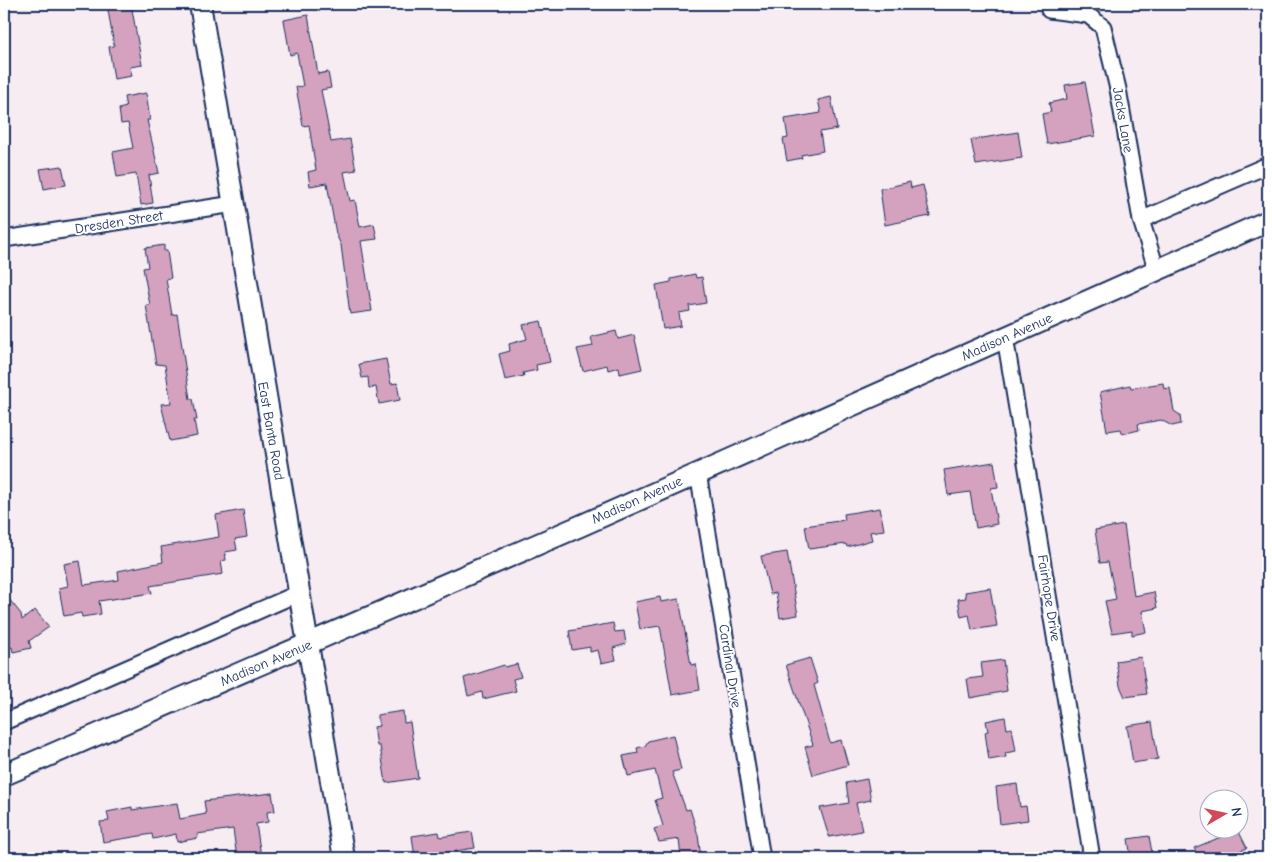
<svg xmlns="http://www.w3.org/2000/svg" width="1272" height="862" font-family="'Comic Neue',sans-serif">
	<rect width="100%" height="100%" fill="#f6ecf2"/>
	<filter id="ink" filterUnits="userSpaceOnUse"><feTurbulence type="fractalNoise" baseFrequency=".02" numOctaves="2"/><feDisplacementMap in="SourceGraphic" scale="10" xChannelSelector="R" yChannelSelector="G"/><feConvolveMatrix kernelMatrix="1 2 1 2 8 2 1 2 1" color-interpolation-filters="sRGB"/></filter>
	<g filter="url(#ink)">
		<!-- building -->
		<g fill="#d4a2bf" stroke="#1b2f5e">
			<path d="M107,4h24l11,61 -12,2 2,9 -18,3 -5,-32 5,-1z"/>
			<path d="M308,15l10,59 10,-2 3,16 -10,2 10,52 19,-3 6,31 -12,2 6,29 5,-1 5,27 14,-3 3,15 -16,2 11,70 -22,3 -9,-69 -5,-11 -9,-51 -17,3 -2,-14 8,-2 -7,-45 -6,1 -7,-39 7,-1 -6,-33 -7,2 -6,-35z"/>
			<path d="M1085,82l10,54 -48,8 -5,-30 9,-2 -2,-9 18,-4 -2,-14z"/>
			<path d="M146,93l4,27h-3l12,53 -10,2 4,28 -12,2 -5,-31 -19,3 -4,-25 20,-4 -5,-25 -7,1 -2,-15 7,-2 -2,-10z"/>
			<path d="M831,97l6,32 -17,3 3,19 -22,4 1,3 -15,3 -4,-22 5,-1 -3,-19 36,-6 -3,-13z"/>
			<path d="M1018,132l4,26 -46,7 -5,-25z"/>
			<path d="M62,166l4,19 -22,4 -4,-20z"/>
			<path d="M910,182l1,6 12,-3 7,31 -45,9 -5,-36z"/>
			<path d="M164,245v6h3l4,27 -5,1 6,36 5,-1 13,85h3l4,21h-3l3,16 -27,5 -9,-37 10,-1 -6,-38 -9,-1 -10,-59h4l-7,-37 5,-1 -3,-19z"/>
			<path d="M695,274l1,4 6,-1 4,26 -17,3 1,5 -11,2 2,13 -18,3 -7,-44 15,-3v-3z"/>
			<path d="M541,321l9,41 -14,3 1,5 -14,3 1,3 -19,4 -6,-26 11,-3 -1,-7 18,-5 -4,-14z"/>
			<path d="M616,331l2,8 16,-4 8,34 -22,5 -1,-7 -11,3 -1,-5 -24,6 -6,-22 16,-3 -2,-9z"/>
			<path d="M386,359l5,25 6,-1 3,17 -21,4 -3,-17 -7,1 -1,-11 -6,1 -3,-14z"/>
			<path d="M1163,383l1,6 6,-1 4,23 6,4 1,9 -9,2 -11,-6 -23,4 1,6 -17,4 -1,-5 -14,2 -7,-39 30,-7 1,3z"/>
			<path d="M994,462l4,25 -7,1 6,36 -21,4 -6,-36 -22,3 -4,-25z"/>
			<path d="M880,508l4,22 -14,2 2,8 -25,7 -1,-3 -37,5 -4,-23 40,-6 -1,-6z"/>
			<path d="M243,510l4,27 -12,2 2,11 -12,2 1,8 -5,1 2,13 -73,12 2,7 -53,8 2,13 -19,3 -1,-4 -17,3 -5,-28 9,-2 -4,-22 16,-3 4,24 35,-5 -1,-9 45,-9 -2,-15 58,-10 -3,-22z"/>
			<path d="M1124,525l10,71 20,-4 3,16 -15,3 4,21 -14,3v-5l-20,3 -7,-32 11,-2 -8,-37 -8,1 -5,-33z"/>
			<path d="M787,552l11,63 -18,3 -4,-25 -6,1 -9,-38z"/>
			<path d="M990,588l7,38 -25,4 -3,-15 -8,2 -3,-18 8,-1 -1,-6z"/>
			<path d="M4,593l17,21 1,6 13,-10 14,17 -20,14 2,7 -18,4 -1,-5 -8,2z"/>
			<path d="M660,597l1,5 18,-3 12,66 5,-1 4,26 -28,5 -12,-69 -20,3 -5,-27z"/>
			<path d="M613,623l2,9 9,-1 2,13 -13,4 3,12 -15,3 -3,-13 -8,2v-5l-18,3 -3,-19z"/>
			<path d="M1141,657l6,37 -22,3 -5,-11 -4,-25z"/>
			<path d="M810,658l8,25 -4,2 16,58 11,-3 7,25 -35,10 -8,-28 8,-2 -27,-80z"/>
			<path d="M1003,660l4,31 -37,7 -3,-19 16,-2 -2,-14z"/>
			<path d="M517,664l4,13 -8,2 3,12 -33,8 -1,-7 -14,4 -4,-18 40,-13 1,2z"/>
			<path d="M403,711l1,12 6,-1 8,56 -32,5 -6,-37h-3l-3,-19 5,-1 -2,-11z"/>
			<path d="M1005,717l2,12 5,-1 4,23 -11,2 1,4 -17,3 -4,-28 3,-1 -2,-10z"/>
			<path d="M1152,722l6,37 -25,4 -6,-37z"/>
			<path d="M673,735l8,35 -9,2 14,38 4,-1 8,26 3,23h-20l-2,-19 -20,3 -5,-13 9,-3 -8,-26 7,-2 -7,-28 -27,6 -5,-20 15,-3 -1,-5 8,-2 3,-5z"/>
			<path d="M867,779l4,21 -15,3 6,28 -33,6 -9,-29 29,-5 -3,-20z"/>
			<path d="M1017,784l3,23 6,-1 2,14 -28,4 -4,-37z"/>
			<path d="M272,793l3,18 -8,1 1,10 -12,2 5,32 -24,2 -4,-29 -36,5 1,4 -21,4 -1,-8 -23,5 -1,-5 -49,8 -3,-20 9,-1 -2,-9 25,-5v3l45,-7 3,16 26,-5 -2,-13z"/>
			<path d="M1238,830l9,18 -24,10h-24l-5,-10z"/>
			<path d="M439,832l1,5 32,-5 3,16 -32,5v5h-28l-3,-22z"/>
			<path d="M1149,836l4,22h-22l-3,-19z"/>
		</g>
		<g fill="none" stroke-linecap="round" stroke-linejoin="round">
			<!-- street casing -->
			<g stroke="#1b2f5e" stroke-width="19">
				<g id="street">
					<path d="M1049,10l39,5 15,12 15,62 23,131 16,51"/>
					<path d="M1141,220l127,-55"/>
					<path d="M4,239l230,-35"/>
					<path d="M1005,337l87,521"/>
					<path d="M698,473l64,385"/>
					<path d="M4,722l295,-129"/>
				</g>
			</g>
			<!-- secondary casing -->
			<g stroke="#1b2f5e" stroke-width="24">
				<g id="secondary">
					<path d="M200,4l144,854"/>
					<path d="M4,775l576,-249 688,-305"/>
				</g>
			</g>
			<!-- street -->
			<use href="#street" stroke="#fff" stroke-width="15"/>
			<!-- secondary -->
			<use href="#secondary" stroke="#fff" stroke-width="20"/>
		</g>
	</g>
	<g text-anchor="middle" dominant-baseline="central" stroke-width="4" stroke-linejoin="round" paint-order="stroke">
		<!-- street labels -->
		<g font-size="14" fill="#1b2f5e" stroke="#fff">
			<text transform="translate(1123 120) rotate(80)">Jacks Lane</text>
			<text transform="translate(119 222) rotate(-9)">Dresden Street</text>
			<text transform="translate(1007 337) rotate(-24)">Madison Avenue</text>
			<text transform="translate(271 431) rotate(80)">East Banta Road</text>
			<text transform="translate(637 500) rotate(-24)">Madison Avenue</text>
			<text transform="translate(1049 598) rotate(81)">Fairhope Drive</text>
			<text transform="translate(266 663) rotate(-23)">Madison Avenue</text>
			<text transform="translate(730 666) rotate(81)">Cardinal Drive</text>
		</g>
	</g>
	<!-- margin -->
	<rect width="1272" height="862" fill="none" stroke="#fff" stroke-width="20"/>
	<rect x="10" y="10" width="1252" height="842" fill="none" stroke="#1b2f5e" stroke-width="2" filter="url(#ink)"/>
	<!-- north arrow -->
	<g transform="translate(1224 814) rotate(81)"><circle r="24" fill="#ffffff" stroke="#a4acbf"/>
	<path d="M0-4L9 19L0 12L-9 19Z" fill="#d1495b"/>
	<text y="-8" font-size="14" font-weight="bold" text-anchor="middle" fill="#1b2f5e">N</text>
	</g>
</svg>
